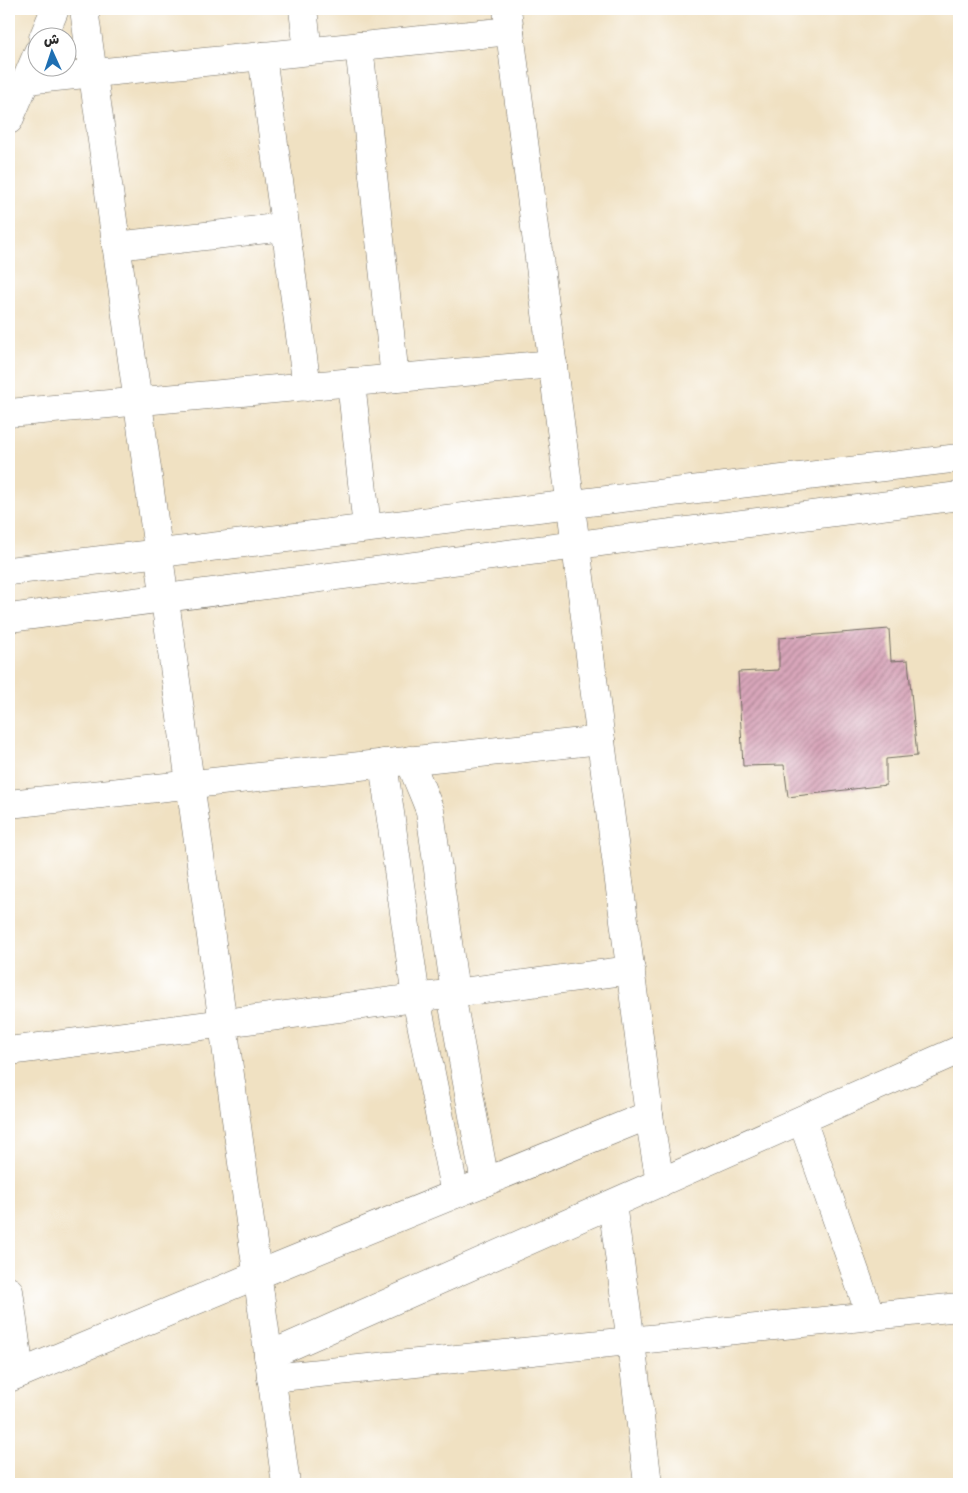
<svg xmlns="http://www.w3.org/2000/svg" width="968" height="1493" font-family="'Architects Daughter','Playpen Sans Arabic',sans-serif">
	<defs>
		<pattern id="building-hatch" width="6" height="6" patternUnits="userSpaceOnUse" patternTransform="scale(1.25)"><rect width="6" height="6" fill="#d8a6ba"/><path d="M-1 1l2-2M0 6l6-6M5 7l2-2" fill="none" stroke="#af8797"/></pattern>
	</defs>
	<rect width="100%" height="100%" fill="#fff"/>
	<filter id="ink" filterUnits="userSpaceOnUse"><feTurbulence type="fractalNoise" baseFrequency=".02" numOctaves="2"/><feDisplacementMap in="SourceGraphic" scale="10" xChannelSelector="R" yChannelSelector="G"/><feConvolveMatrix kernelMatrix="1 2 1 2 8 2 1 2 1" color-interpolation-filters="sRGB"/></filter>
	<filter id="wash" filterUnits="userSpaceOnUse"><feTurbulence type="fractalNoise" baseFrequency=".0096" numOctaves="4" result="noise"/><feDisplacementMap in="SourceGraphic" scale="20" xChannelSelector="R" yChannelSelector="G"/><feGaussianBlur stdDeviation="1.12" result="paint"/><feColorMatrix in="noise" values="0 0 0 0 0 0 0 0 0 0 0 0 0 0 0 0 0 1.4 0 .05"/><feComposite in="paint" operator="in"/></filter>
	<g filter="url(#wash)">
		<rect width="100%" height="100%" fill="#f0e1c2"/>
		<g id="blocks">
			<!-- building -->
			<path fill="url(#building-hatch)" d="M889,629l2,32 17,-1 9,96 -31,3v26l-98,12 -4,-32 -41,1 -5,-94 41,-2v-32z"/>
		</g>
	</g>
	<g filter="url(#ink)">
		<use href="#blocks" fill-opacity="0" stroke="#706b60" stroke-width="1"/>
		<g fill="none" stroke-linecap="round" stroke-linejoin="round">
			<!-- minor casing -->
			<g stroke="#706b60" stroke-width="29">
				<g id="minor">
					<path d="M84,9l202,1475"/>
					<path d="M303,9l5,42"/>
					<path d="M507,9l142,1106 11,68"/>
					<path d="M43,38l12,-29"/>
					<path d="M359,46l36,332"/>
					<path d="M262,56l45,331"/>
					<path d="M26,80l484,-49"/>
					<path d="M9,120l29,-68"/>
					<path d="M116,246l169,-19"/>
					<path d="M351,382l16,146"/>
					<path d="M9,413l544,-49"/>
					<path d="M9,571l950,-113"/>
					<path d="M9,618l950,-122"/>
					<path d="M410,760c6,18 14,34 20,51l25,182"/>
					<path d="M383,763l33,235 39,196"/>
					<path d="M9,804l592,-64"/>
					<path d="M451,994l34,188"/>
					<path d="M9,1051l622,-81"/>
					<path d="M802,1120l69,197"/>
					<path d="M612,1204l19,138 17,142"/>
					<path d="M9,1291l11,82"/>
					<path d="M268,1356l691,-306"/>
					<path d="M9,1378l248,-103 392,-160"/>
					<path d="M271,1378l688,-71"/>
				</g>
			</g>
			<!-- minor -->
			<use href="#minor" stroke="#fff" stroke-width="28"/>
		</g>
	</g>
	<!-- margin -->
	<rect width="968" height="1493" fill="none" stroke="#fff" stroke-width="30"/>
	<!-- north arrow -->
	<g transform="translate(52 52) rotate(357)"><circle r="24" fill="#ffffff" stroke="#aaaaaa"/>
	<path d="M0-4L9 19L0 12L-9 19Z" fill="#1f6fb2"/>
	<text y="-8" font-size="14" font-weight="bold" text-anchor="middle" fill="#2b2b2b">ش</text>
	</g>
</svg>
